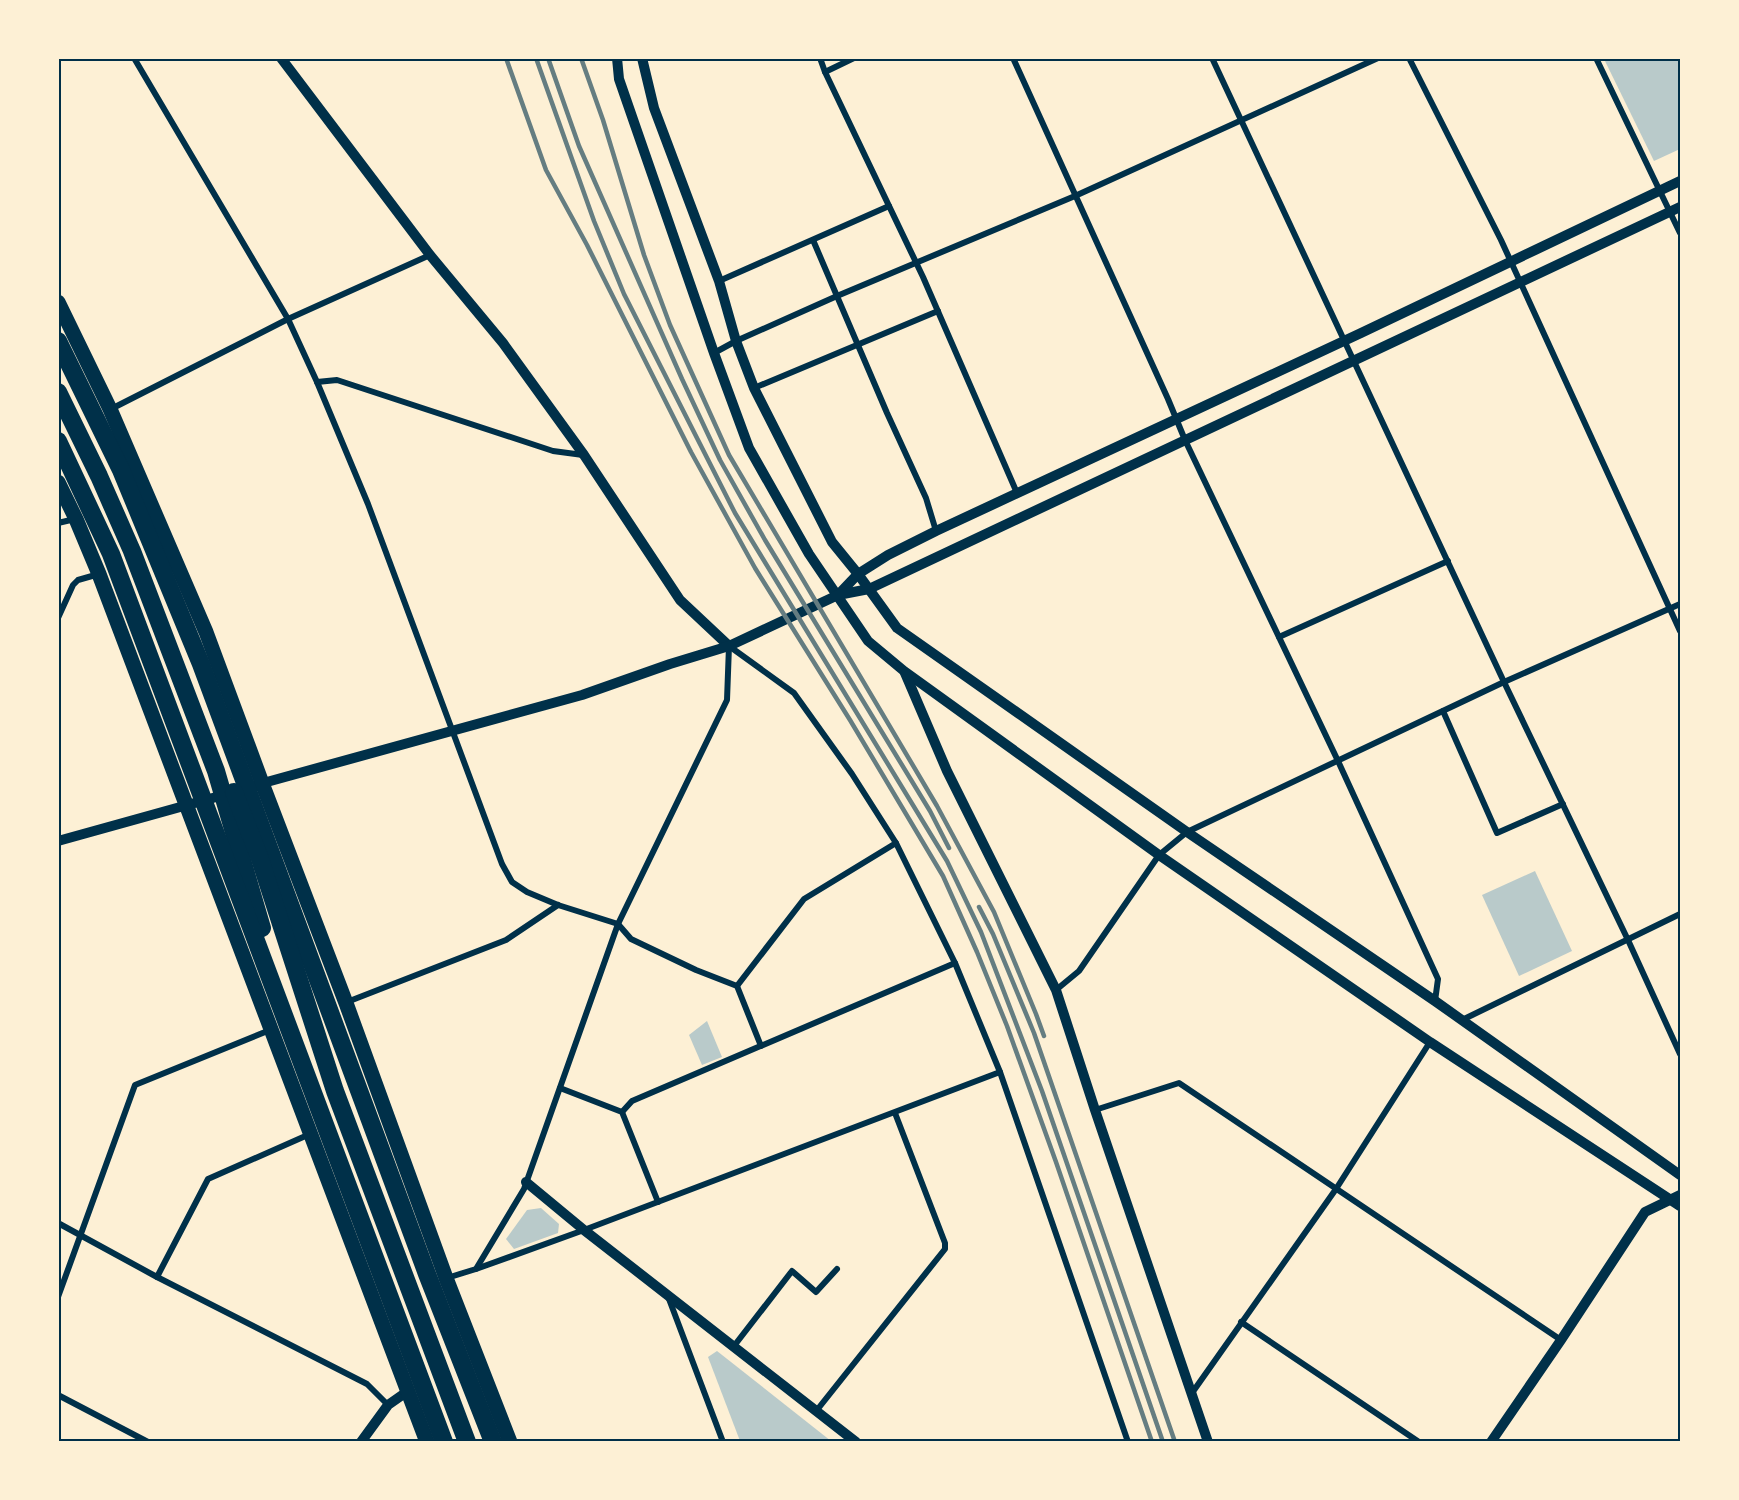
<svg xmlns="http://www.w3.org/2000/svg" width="1739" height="1500" font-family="Overpass,sans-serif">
	<rect width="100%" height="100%" fill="#fdf0d5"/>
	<!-- green -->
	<g fill="#b9caca">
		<path d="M1604,59h76v90l-26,12z"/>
		<path d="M1535,871l37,80 -53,25 -37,-81z"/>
		<path d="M707,1021l15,36 -20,8 -13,-30z"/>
		<path d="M541,1208l18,16 -1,9 -44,16 -8,-10 21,-29z"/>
		<path d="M717,1351l114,90h-91l-32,-84z"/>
	</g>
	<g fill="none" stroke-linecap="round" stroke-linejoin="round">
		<!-- minor -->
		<g stroke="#003049" stroke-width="6">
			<path d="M134,58l154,261 29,63 51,122 134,360 10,18 15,10 31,13 60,19 13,15 65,31 41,16 24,60"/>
			<path d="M820,58l5,14 98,205 94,216"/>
			<path d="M1013,58l155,341 17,41 153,321 100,218 -3,22"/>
			<path d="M1212,58l292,624 124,258 52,114"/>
			<path d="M1409,58l92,182 179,391"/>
			<path d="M1596,58l84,175"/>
			<path d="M825,72l29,-14"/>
			<path d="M813,240l74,173 39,85 10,33"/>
			<path d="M719,281l170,-75"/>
			<path d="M714,353l22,-12 101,-45 238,-100 303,-138"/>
			<path d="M317,382l20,-2 216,71 30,4"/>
			<path d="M754,388l184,-77"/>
			<path d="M111,409l177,-90 142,-64"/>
			<path d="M58,523l17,-4"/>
			<path d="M58,618l15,-33 5,-5 21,-6"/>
			<path d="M1279,637l169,-76"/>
			<path d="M729,646l65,47 58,81 44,69 59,120 45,109 128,370"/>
			<path d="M1443,711l54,122 66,-29"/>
			<path d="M737,986l67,-87 92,-56"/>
			<path d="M1056,990l23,-19 80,-116 28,-23 317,-150 176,-78"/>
			<path d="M347,1002l159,-62 52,-35"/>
			<path d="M1462,1020l218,-106"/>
			<path d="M560,1088l62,24 36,90"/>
			<path d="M1095,1110l84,-27 382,257"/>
			<path d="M622,1112l10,-11 323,-138"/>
			<path d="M58,1223l99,54 210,107 21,21"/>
			<path d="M476,1269l108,-39 416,-158"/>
			<path d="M157,1277l51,-98 102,-45"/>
			<path d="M447,1278l29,-9 48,-80 94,-265 109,-224 2,-54"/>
			<path d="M58,1297l77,-212 135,-55"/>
			<path d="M669,1299l54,143"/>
			<path d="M1241,1322l178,120"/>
			<path d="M734,1346l58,-75 24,21 21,-23"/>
			<path d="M1192,1393l144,-204 94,-147"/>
			<path d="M58,1395l90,47"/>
			<path d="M817,1410l128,-161v-6l-50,-130"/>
		</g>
		<!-- tertiary -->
		<g stroke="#003049" stroke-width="10">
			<path d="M281,58l149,197 73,88 81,112 96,145 49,46"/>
			<path d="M617,58l2,21 95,274 35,95 60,106 59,87 36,30 255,184 271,187 250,164"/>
			<path d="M642,58l12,50 65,173 17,60 18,47 78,154 26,32 39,54 290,204 248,169 245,174"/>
			<path d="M838,595l20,-21 30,-19 48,-24 425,-198 319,-152"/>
			<path d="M905,673l42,98 109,219 39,120 113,332"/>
			<path d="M256,785l326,-90 88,-31 59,-18 109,-51 31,-6 811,-382"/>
			<path d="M58,841l169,-47"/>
			<path d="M526,1182l58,48 272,212"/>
			<path d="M361,1442l27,-37 20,-14"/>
			<path d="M1491,1442l70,-102 84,-128 35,-17"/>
		</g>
		<!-- trunk -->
		<g stroke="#003049" stroke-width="15">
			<path d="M58,302l52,107 96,223 56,151 84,220 100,275 64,164"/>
			<path d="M58,482l18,37 23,55 328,868"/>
		</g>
		<!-- motorway -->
		<g stroke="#003049" stroke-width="18">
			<path d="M58,341l63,129 80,194 226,610 66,168"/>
			<path d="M58,392l41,84 33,75 84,220 46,157"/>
			<path d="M58,441l53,113 333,888"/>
			<path d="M234,792l25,64 76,235 132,351"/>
		</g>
		<!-- rail -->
		<g stroke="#657d81" stroke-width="4.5">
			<path d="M506,58l40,112 41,75 104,207 64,116 95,152 93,156 34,76 30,74 49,136 96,280"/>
			<path d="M536,58l58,163 30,73 111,219 212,348 34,71 61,159 121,351"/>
			<path d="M548,58l31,88 103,233 38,81 45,80 165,271 19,37"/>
			<path d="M581,58l22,62 41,135 26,70 59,130 208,351 57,106 42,102 8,22"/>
			<path d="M979,907l14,27 41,99 141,409"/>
		</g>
	</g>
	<!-- border -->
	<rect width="1739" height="1500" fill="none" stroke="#fdf0d5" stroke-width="120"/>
	<rect x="60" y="60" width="1619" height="1380" fill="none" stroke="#003049" stroke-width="2"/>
</svg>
